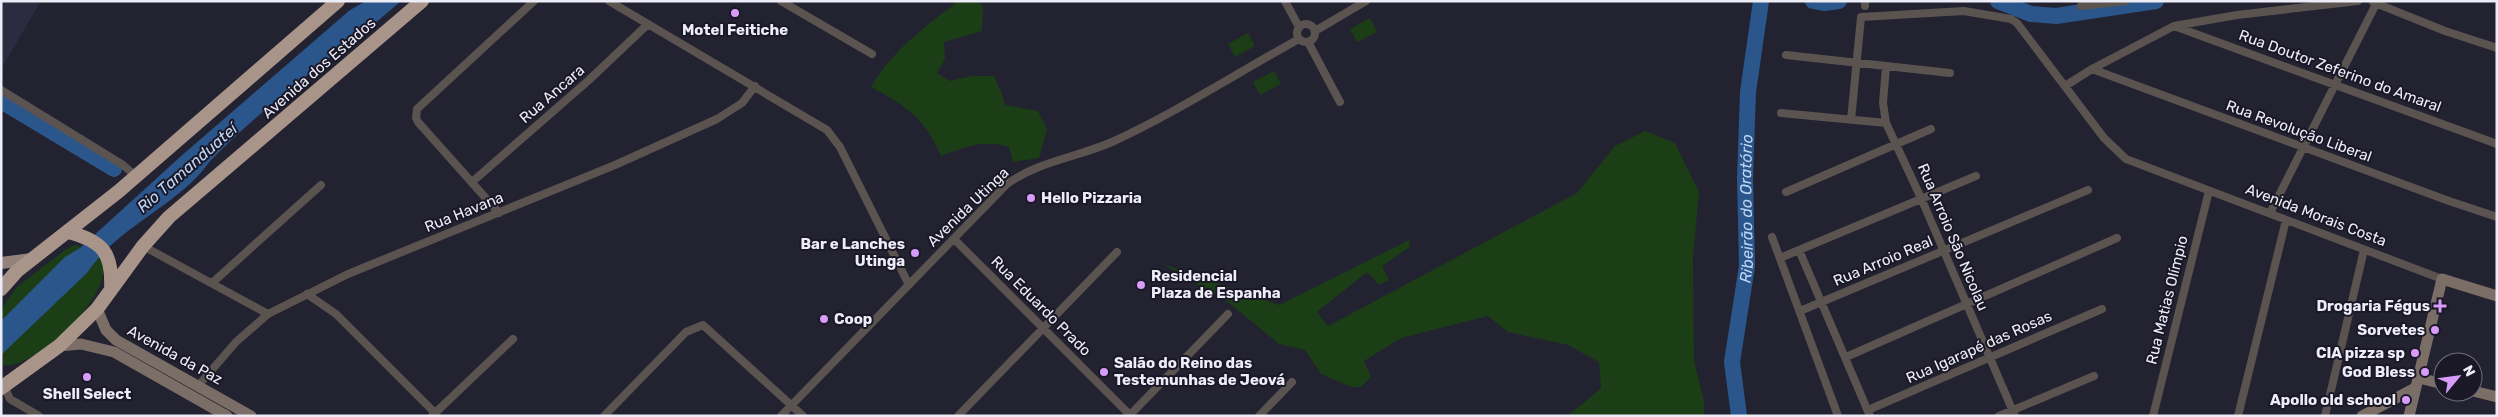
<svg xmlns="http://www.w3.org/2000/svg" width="2498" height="417" font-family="Rubik,sans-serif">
<rect width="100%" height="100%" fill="#232231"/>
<path fill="#2d2b40" d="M1,1H41L1,69Z"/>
<path fill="#1b3e16" d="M959,1H977L983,6L982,31L944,42L945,59L937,73L950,81L971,76H994L1002,94L1005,105L1038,111L1047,129L1039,158L1013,162L1009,147C984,139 965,147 941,156C925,118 906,106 871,87C891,52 926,25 959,1Z
M1370,18L1377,32L1357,42L1350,29Z
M1248,33L1255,46L1235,57L1228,44Z
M1274,71L1281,84L1260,95L1253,82Z
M1645,131L1675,143L1699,192L1693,256L1694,361L1704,401V416H1568L1601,388L1599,362L1568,345L1508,332L1488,316L1401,338L1364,361L1371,377L1361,387H1351L1321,374L1305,350L1279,344L1228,302L1161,263L1279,305L1409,240L1410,247L1382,266L1389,280L1379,285L1367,272L1317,312L1328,326L1577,193L1615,146Z
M74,245C84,246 90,249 98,256C126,285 35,371 3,365L1,309L17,287L65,250Z"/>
<path fill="#2b568b" d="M366,1H401L338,55L329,58C289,89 249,122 213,158C207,164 202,172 196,178C162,212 113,233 87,273L1,355V321L65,257L80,248L180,157L350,10Z"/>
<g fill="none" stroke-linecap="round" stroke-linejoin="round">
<g stroke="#2b568b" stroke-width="16">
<path d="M1813,1L1824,3L1839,1"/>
<path d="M1998,1L2031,14L2056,16L2156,1"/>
<path d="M1,101L114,169"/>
<path id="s1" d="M1739,416L1732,362L1747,266L1745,178L1748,92L1761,1"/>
</g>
<path stroke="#5b534f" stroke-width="8" d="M609,1L827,130L840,147L909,285
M781,1L872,54
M1285,1L1299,27
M2373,2L2445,31L2497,48
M1865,6V1
M2081,6L2126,1
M1297 33a9 9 0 1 1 18 0a9 9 0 1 1-18 0Z
M2174,26L2497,144
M1315,31L1366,1
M1308,42L1340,102
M1786,55L1950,73
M1886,66L1883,103L1886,123L1921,198L2015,416
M2092,69L2449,201L2497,217
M2065,86L2092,69L2174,26L2237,15L2358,1
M1,90L123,165L137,177
M1781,113L1886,123
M1851,120L1861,17L1964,11L2011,19L2017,23L2104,138L2126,159L2442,279
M472,182L589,80L648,24
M1786,192L1931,129
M499,213L418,122L416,118L417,109L534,1
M2270,213L2376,4
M1772,237L1838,416
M954,239L1130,415
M143,246L268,314
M1799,250L1870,416
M1780,258L1976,176
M212,283L321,185
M307,294L336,314L435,413
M1800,311L2088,190
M1846,357L2117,238
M4,386L10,399L39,416
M198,386L236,342L268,314L348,274L615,165L717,119L742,103L755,86
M1868,410L2102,309
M432,416L513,339
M604,416L686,332L703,325L803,416
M781,416L1007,184C1039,161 1078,157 1112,142C1177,112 1237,73 1299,39
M958,416L1117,252
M1129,416L1228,314
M1259,416L1292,382
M1999,416L2094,376
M2153,416L2209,191
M2238,416L2286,220
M2325,416L2364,250"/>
<path stroke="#7b6e67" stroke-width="11" d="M97,309L106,330L116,340L251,416
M59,346L81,344L114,352L227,416
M2419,378L2443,384
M2473,391L2497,397
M2362,416L2415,388
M2409,416L2442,279L2497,296"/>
<path stroke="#93827a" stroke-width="12" d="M1,263L32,259"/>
<path stroke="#a9948a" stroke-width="14" d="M68,232C103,241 113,253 111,290
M1,289L17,271L119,191L338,1
M1,388L59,346L97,309L143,246L169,217L422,1"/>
</g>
<g fill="#d79bf9" stroke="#1a1827" stroke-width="2">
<circle cx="735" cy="13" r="5"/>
<circle cx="1031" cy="198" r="5"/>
<circle cx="915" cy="253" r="5"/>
<circle cx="1141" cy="285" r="5"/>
<path d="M2437.5 298.5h5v5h5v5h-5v5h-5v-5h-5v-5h5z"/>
<circle cx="824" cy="319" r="5"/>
<circle cx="2435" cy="330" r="5"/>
<circle cx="2415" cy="353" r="5"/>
<circle cx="1104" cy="372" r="5"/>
<circle cx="2425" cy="372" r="5"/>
<circle cx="87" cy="377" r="5"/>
<circle cx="2406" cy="400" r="5"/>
</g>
<g text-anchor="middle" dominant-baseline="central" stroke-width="4" stroke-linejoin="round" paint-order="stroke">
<g font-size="15" font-weight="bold" fill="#ededf7" stroke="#1a1827" text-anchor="end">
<text x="735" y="30" text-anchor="middle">Motel Feitiche</text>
<text x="1041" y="198" text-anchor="start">Hello Pizzaria</text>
<text x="905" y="244">Bar e Lanches<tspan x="905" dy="17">Utinga</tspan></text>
<text x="1151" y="276" text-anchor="start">Residencial<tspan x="1151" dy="17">Plaza de Espanha</tspan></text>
<text x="2430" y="306">Drogaria Fégus</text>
<text x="834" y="319" text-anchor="start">Coop</text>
<text x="2425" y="330">Sorvetes</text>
<text x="2405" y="353">CIA pizza sp</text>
<text x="1114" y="363" text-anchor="start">Salão do Reino das<tspan x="1114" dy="17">Testemunhas de Jeová</tspan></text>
<text x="2415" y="372">God Bless</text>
<text x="87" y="394" text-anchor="middle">Shell Select</text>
<text x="2396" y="400">Apollo old school</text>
</g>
<g font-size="15" fill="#ededf7" stroke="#1a1827">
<text transform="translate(319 68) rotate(-41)">Avenida dos Estados</text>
<text transform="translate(2340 71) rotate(20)">Rua Doutor Zeferino do Amaral</text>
<text transform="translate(552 94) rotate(-41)">Rua Ancara</text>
<text transform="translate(2299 131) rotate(20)">Rua Revolução Liberal</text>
<text transform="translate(968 207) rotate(-44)">Avenida Utinga</text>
<text transform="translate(464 212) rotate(-22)">Rua Havana</text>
<text transform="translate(2316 215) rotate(21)">Avenida Morais Costa</text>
<text transform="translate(1953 237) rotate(67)">Rua Arroio São Nicolau</text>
<text transform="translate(1883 261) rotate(-23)">Rua Arroio Real</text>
<text transform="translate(2167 300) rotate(-76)">Rua Matias Olímpio</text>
<text transform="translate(1041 306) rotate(45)">Rua Eduardo Prado</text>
<text transform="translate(1979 347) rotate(-24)">Rua Igarapé das Rosas</text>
<text transform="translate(175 355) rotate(29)">Avenida da Paz</text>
</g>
<g font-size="16" font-style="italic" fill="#bcd5f5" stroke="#1a1827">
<text transform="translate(187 168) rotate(-41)">Rio Tamanduateí</text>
<text stroke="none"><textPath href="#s1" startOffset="209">Ribeirão do Oratório</textPath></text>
</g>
</g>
<rect width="2498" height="417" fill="none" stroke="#ededf7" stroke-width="5"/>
<g transform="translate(2458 377) rotate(61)"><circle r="24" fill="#1a1827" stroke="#6e6d7a"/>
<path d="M0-4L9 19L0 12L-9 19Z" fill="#d79bf9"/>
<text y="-8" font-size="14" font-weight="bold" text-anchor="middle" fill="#ededf7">N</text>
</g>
</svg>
